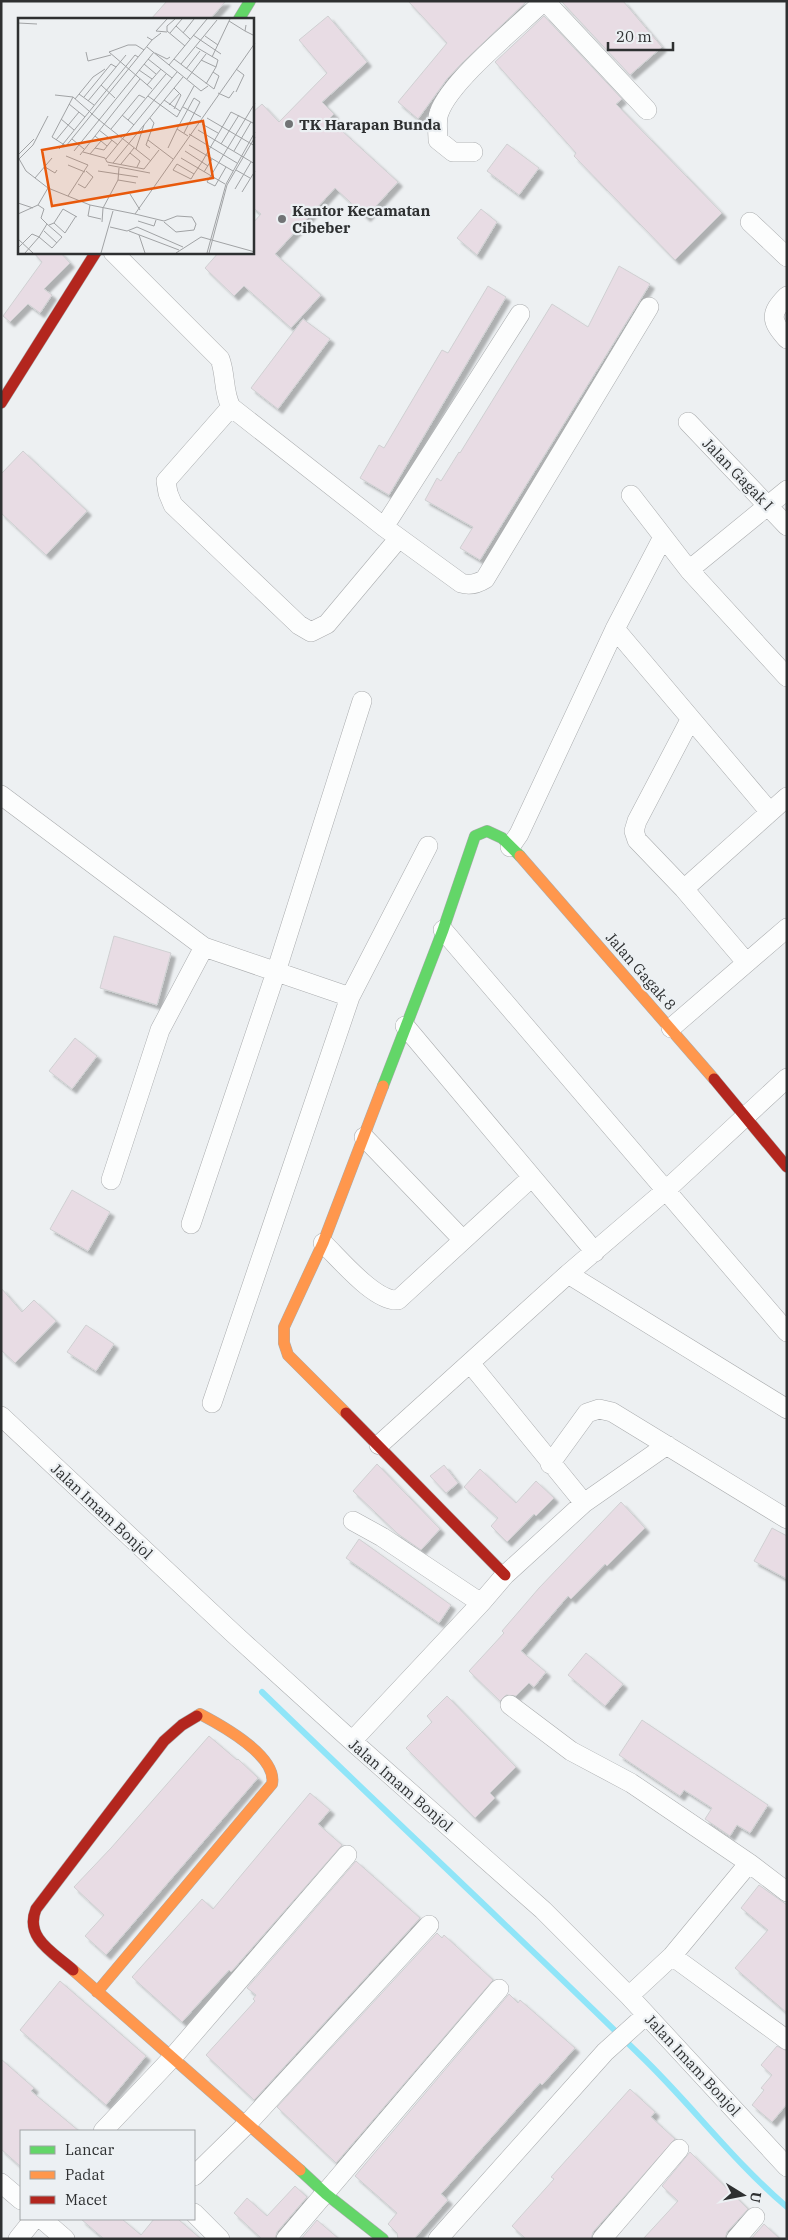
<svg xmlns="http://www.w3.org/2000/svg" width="788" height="2240" font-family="'IBM Plex Serif',serif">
<defs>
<filter id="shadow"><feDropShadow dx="4.5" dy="4.5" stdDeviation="1" flood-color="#0004"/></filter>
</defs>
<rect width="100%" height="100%" fill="#edf0f2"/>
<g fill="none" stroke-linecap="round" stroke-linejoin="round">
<path stroke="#90e5f8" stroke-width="6" d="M262,1692C388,1814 515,1933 640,2055C691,2104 733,2161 787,2207"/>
</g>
<path fill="#e8dce4" stroke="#cfd0d2" filter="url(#shadow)" d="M167,1H226L210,19H151Z
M408,1H527L462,63L447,79L418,119L398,102L447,43Z
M561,1H623L662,47L630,75Z
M328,16L367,62L322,102L334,114L329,119L398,182L366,217L335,188L275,254L321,295L291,328L244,286L234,296L205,268L219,252H252V224L261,214L252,207V113L262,104L279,122L327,73L299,40Z
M544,16L622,99L616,104L722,213L675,260L574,156L576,153L495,62Z
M507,144L539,168L519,195L487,171Z
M481,209L497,222L477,255L457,238Z
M33,252H60L70,263L44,289L52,295L40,313L28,304L10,322L3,316L42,262Z
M619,266L650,284L480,560L460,548L473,527L425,500L437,478L441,481L459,452L460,453L552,304L588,327Z
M488,286L506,297L389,495L360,478L379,445L384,448L442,350L448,353Z
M303,319L330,339L278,409L251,388Z
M23,451L87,511L46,555L1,513V474Z
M114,936L171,953L157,1005L100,988Z
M75,1038L97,1056L72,1089L49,1071Z
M72,1190L110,1212L88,1251L50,1229Z
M1,1288L22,1312L34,1300L56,1321L15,1363L1,1350Z
M86,1325L114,1344L96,1371L67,1352Z
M377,1464L440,1529L421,1550L398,1534L353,1491Z
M444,1465L458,1483L446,1493L430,1476Z
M480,1469L516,1503L536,1481L554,1498L536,1516L534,1514L507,1542L491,1526L498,1518L464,1487Z
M621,1502L645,1528L607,1566L605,1564L571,1599L568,1596L521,1651L546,1672L534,1687L529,1683L516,1696L506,1695L500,1701L469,1671L504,1633L502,1631L539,1588Z
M772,1528L787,1536V1579L754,1561Z
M359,1539L451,1605L439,1623L346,1558Z
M586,1653L623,1684L605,1706L568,1675Z
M447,1696L516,1767L490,1793L495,1798L475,1818L406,1748L432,1722L427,1716Z
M642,1720L768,1805L750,1833L737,1825L730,1836L705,1819L712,1808L684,1790L680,1796L619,1755Z
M209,1736L237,1760L238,1759L258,1778L106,1955L85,1936L104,1915L74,1887L111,1848Z
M310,1793L330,1810L318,1824L342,1845L231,1972L229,1970L182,2022L132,1977L202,1899L213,1909Z
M356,1861L420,1918L254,2100L206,2055L255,2001L253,1999L256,1995L247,1988Z
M759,1885L787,1905V2013L735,1968L768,1930L741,1908Z
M437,1933L442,1938L444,1935L493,1980L336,2163L277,2107Z
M60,1981L146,2056L106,2105L20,2030Z
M509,1994L518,2003L520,2000L575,2048L542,2085L540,2083L441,2194L448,2200L414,2239H398L397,2233L388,2224L397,2213L355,2176Z
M777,2046L787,2051V2104L772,2122L752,2105L764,2090L761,2088L772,2075L761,2065Z
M1,2059L34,2088L31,2091L79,2131H21V2167L1,2149Z
M630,2089L655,2112L651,2117L675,2139L593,2232L591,2239H526L512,2226L554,2179L551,2177Z
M690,2152L748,2209L727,2232L725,2239H643L678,2201L662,2186Z
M295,2186L307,2197L277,2232L275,2239H262L234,2213L247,2198L267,2216Z
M81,2219H122L141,2235L154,2219H178L201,2239H104Z
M317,2220L339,2239H301Z
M764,2224L780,2239H751Z"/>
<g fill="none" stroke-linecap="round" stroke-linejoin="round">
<g stroke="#aaacae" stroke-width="20">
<path id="street" d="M545,1L647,110
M473,152H453L438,140C438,132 436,121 439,113C450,81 517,27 544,1
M750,222L787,257
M113,252L220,359C226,375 223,392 231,407L384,527L461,583C470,586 477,584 485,579L649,307
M787,296C769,314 771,321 787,339
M231,407L166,481L168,493L173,505L299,625L311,632L327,624L399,538
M688,422L787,526
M631,495L689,570L787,677
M384,527L520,314
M689,570L787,490
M615,629L769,811
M690,720L637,821L634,831L637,840L684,889L746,962
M1,795L204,947L350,997
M510,847L519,834L615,629L663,537
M684,889L787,797
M443,930L787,1332
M405,1026L595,1252
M671,1028L787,928
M364,1137L463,1240
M111,1180L160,1030L204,947
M191,1224L276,972L362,701
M323,1243C340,1259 375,1302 398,1300L532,1177
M568,1274L787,1409
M470,1363L584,1503
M212,1403L350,997L428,846
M1,1416L234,1634L352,1741L543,1910L629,1996L787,2167
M379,1445L568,1274L665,1191L787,1078
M550,1464L587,1413L599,1409L612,1412L787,1519
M353,1521L382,1537L481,1603
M510,1705L571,1751L631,1783L749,1863
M352,1741L481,1603L505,1575L584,1503L667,1445
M672,1956L787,2040
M629,1996L672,1956L749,1863L787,1892
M103,2131L172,2058L347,1855
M194,2176L248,2123L429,1925
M1,2183L21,2200
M194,2213L220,2239
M42,2219L65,2239
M18,2239L34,2219
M286,2239L499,1989
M438,2239L605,2052L646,2015
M602,2239L679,2149
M736,2239L755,2217"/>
</g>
<g stroke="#aaacae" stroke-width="12">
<path id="fast" d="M239,19L250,1
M383,1086L443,930L475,836L487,831L502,838L520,856
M300,2170L326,2194L383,2239"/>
</g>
<g stroke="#aaacae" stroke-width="12">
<path id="slow" d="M520,856L714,1079
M346,1413L288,1355L284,1343V1327L323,1243L383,1086
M73,1970L300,2170
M97,1992L272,1784C278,1756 221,1725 200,1714L197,1716"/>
</g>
<g stroke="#aaacae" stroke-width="12">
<path id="jam" d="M1,403L96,252
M714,1079L787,1167
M346,1413L505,1575
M73,1970C54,1953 24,1938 36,1909L164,1741L182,1725L197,1716"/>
</g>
<use href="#street" stroke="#fcfdfd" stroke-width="19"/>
<use href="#fast" stroke="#63d668" stroke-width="11"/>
<use href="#slow" stroke="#ff974d" stroke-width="11"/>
<use href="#jam" stroke="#b3261e" stroke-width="11"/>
</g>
<g fill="#717375" stroke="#ecf0f3" stroke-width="2">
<circle cx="289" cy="124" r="5"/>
<circle cx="282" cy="219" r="5"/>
</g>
<g text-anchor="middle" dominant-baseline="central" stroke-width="4.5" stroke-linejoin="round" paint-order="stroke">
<g font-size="15" font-weight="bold" fill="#2e3031" stroke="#ecf0f3" text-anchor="start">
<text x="299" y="124">TK Harapan Bunda</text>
<text x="292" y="210">Kantor Kecamatan<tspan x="292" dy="17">Cibeber</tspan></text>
</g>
<g font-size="15" fill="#2e3031" stroke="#ecf0f3">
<text transform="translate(738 474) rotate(46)">Jalan Gagak I</text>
<text transform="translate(641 971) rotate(49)">Jalan Gagak 8</text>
<text transform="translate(102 1511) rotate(43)">Jalan Imam Bonjol</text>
<text transform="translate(401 1785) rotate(41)">Jalan Imam Bonjol</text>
<text transform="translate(693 2065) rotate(47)">Jalan Imam Bonjol</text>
</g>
</g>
<g transform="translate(18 18)">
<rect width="236" height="236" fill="#edf0f2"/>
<path fill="none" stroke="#a1a3a5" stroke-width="1" d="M149,1L138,13L149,14M157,1L149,8V13L167,28M211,3L227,13M0,5L19,6M228,7L227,13L237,18M158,8L172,21M152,15L164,1M165,15L176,1M175,17L203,36M187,18L200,27M129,19L134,22L143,15M129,29L183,73L190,68M178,29L200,42L198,49M126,32L118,27H110L91,34L134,71M68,34L70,43L93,37M137,35L149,41L152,39M194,39L212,1M130,41L154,60M156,41L196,71L201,58L195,54M183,42L198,49L188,66M126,46L138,56M163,46L199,2M151,47L189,1M168,51L182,33M218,51L226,57L218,74M121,52L134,61M169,61L188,36M83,67L97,80M129,67L143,51M156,70L163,77L156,91M200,75L211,80L216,73M61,76L76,87M37,77L55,79M130,78L159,99L176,68M66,79L93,46L98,49M57,81L75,59L87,51M146,82L162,93M70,83L108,37M51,86L67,99M151,87L162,75M165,89L183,99M104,97L116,107M189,100L237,128M43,101L56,112M110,102L148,56M184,106L200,115M93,111L121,77L127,80M81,112L100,127M180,112L237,146M166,115L182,84L176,80L159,111L170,118M171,116L219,145M77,118L89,128M54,121L66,131M38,122L61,94M130,122L155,141M203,126L221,97M171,127L215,153M77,130L86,132L94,122M132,130L128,127L136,105L132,100M150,130L159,111M41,131L117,37L120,39M118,131L126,107M56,133L136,34M167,133L190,148M216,133L233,104M65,134L87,140L89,144L126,151L141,132M112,135L122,143L119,149M72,136L83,123M0,137L16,121M62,137L122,61M48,138L70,147L50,178M0,139L8,153L30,170L72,187L117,196L237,25M163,140L207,166M1,141L15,127L30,98M88,141L159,54M133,143L86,106L74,96L71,93L55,79L34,119L48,128L74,96L134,22M95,145L165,59M103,146L116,130M50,147L67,154M90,147L132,155M27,149L37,155L39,152M208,149L197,168L189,164L237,85M218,152L232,160M80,153L120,159M186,154L194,141M176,156L159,146L155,152L173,161L176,156L184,144L192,130L213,94L237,106M17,160L34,140M100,162L118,165M60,166L67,170L75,159L68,153M217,171L233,144M224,174L237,153M112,176L122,192M0,185L15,190M20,187L30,170M72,187L70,198L83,201M0,196L20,187L26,191L23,200L29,206L21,219L14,216L0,230M117,196L146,203L159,198L174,199L178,206L176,212M120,203L136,208L138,202M84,204L85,190L100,162L101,150M146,204L158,214L176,212M36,205L47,215L58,198M31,207L36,205L45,191L59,199M92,209L109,213L119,209L165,229M26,213L39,225M111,213L161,232M121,217L127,235M0,221L15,235M7,235L21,219L34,230L44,219L29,206M83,235L95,193M158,235L183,219L237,234M189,235L208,166L237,114M191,235L209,167L237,119"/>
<path fill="#e8590c" fill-opacity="0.15" stroke="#e8590c" stroke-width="2.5" d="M185,103L195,160L34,188L24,132Z"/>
<rect width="236" height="236" fill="none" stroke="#2e3031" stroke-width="2.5"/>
</g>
<rect width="788" height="2240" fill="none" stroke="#2e3031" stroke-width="5"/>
<rect x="20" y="2130" width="175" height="90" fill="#ecf0f3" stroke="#a0a3a5"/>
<rect x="30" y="2146" width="25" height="8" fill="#63d668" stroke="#a0a3a5"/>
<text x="65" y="2155" font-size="15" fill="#2e3031">Lancar</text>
<rect x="30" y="2171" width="25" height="8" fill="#ff974d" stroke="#a0a3a5"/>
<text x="65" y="2180" font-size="15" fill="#2e3031">Padat</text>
<rect x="30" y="2196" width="25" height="8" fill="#b3261e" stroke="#a0a3a5"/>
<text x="65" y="2205" font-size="15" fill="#2e3031">Macet</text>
<g transform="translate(743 2195) rotate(100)" stroke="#ecf0f3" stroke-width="4" paint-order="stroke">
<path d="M0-4L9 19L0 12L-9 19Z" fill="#2e3031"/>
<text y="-8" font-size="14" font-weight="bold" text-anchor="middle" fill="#2e3031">U</text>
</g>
<path d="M608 42v8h65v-8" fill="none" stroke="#2e3031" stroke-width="2.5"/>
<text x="616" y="42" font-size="15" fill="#2e3031" stroke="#ecf0f3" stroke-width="4" paint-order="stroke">20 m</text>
</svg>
